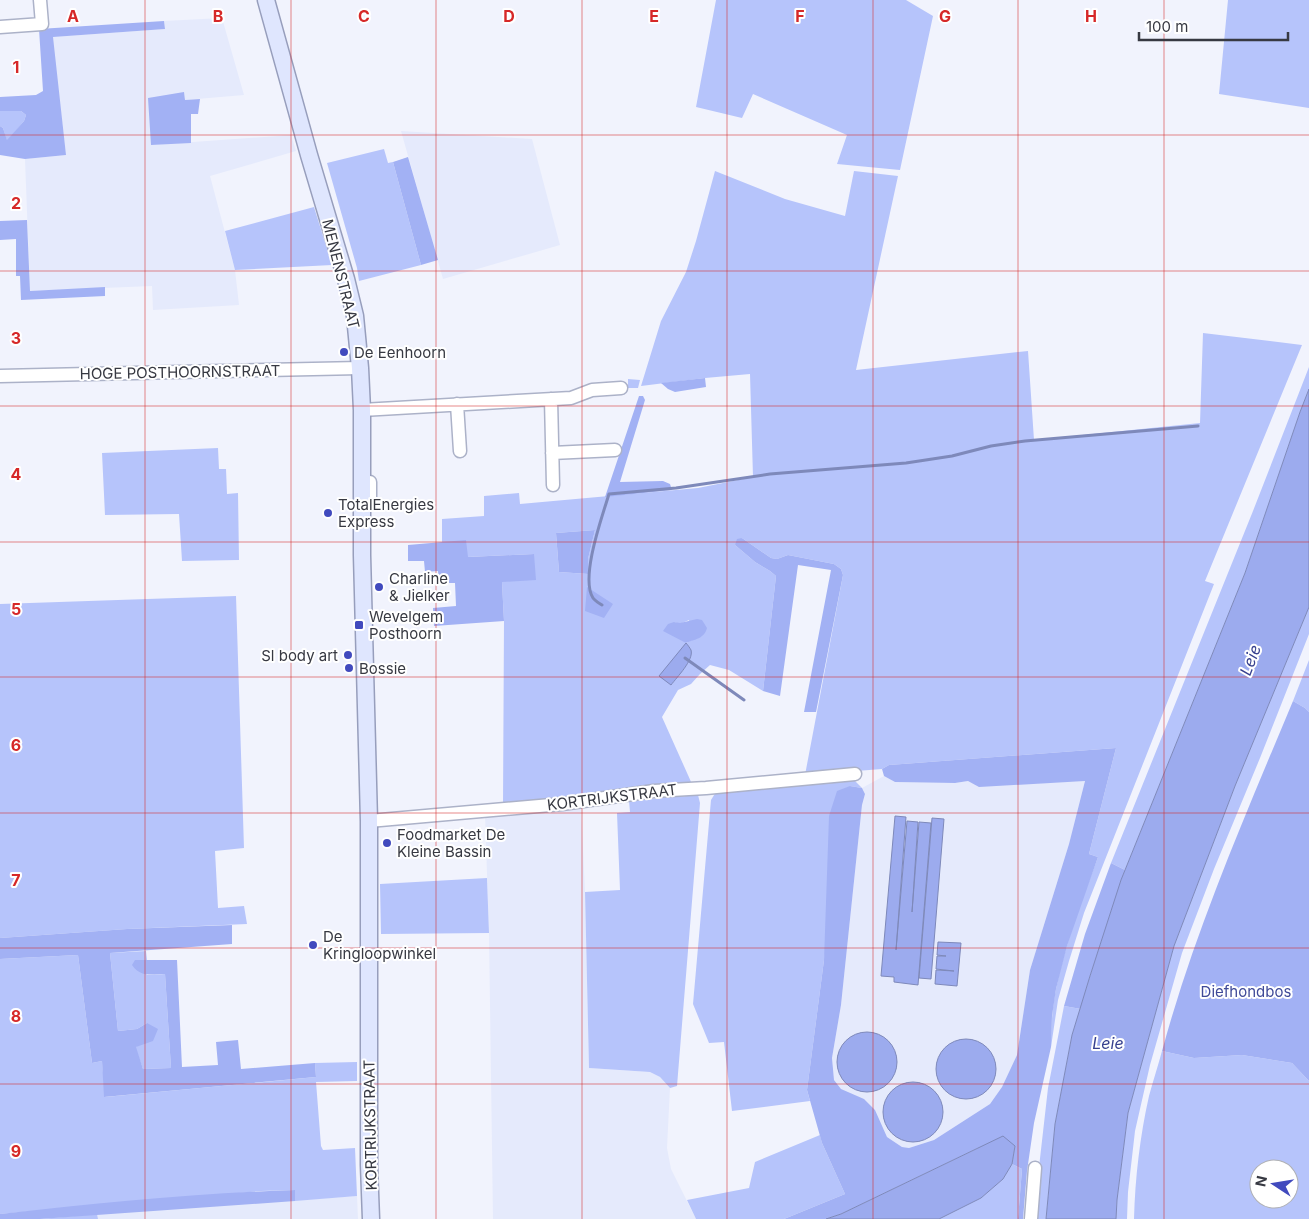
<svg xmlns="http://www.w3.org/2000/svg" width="1309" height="1219" font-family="Inter,sans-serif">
<rect width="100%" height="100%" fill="#f1f3fd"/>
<path fill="#e5eafc" d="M222,18L244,95L185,100L184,93L151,145L291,135L296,151L210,176L235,270L239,305L153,310L152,286L30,291L25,159L66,155L52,37L165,29L164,21Z
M401,131L532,139L560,245L443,279Z
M884,776L895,782L955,783L968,781L979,786L1085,781L1069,844L1030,970L1017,1055L1002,1087L990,1104L934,1140L909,1148L902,1147L887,1137L875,1110L841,1089L834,1080L832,1058L841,1005L862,805L865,794L862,788Z
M581,807L585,892L589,1068L650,1072L660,1077L670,1088L667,1148L671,1169L696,1219H493L489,933L485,814Z
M357,1196L358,1219H98L97,1214Z"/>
<path fill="#b6c4fb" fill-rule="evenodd" d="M716,0H906L933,16L900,170L837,164L847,135L753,94L742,118L696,107Z
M1228,0H1309V108L1219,94Z
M0,111H21L26,115L24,121L7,141L3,128L0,126Z
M384,149L388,163L393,162L421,265L359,281L357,268L327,163Z
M715,171L785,199L845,216L854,171L898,176L856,370L1028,351L1034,440L1200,423L1203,333L1302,345L1205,581L1214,584L1084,913L1069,961L1058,1000L1051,1047C1051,1028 1052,1008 1056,989C1065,944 1082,900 1098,857L1089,854L1116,748L889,765L882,769L805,775L843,575L841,569L834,564L788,555L777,559L771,558L742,538L735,545L755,562L770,571L776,576L763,691L729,670L710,665L700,674L691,684L678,690L662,717L692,784L503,805L504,621L502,582L534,554L467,557L442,542V519L484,516V496L519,493L520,504L698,488L753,477L750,374L705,378L641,386L661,321L686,272L696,241ZM595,530L588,559V574L559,572L556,533ZM689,620L692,640L686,643L674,622L680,624Z
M314,207L332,265L235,270L225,231Z
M1309,367V389L1300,412L1245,573L1125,870L1111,863L1253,511Z
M628,379L640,380L638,388H628Z
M218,448L219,469H226L227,494L238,493L239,560L182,561L179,514L105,515L102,453Z
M236,596L244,848L215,851L218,908L244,906L247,924L127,929L0,938V604Z
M1309,607V634L1260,758L1214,869L1182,953L1150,1065L1135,1131L1128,1192L1127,1219H1116L1117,1200L1128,1113L1174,946L1235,786Z
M1309,660V712L1305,708L1293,701Z
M854,780L862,788L850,786L824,960L807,1090L810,1101L732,1111L724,1042L709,1043L693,1004L711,800L716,792Z
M698,795L700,803L677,1086L670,1088L660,1077L650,1072L589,1068L585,892L620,890L617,813L630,812L629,801Z
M487,878L489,933L381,934L380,884Z
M146,951L147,960H135L147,975L165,974L171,1068L143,1069L135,1047L142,1044L147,1023L137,1029L118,1031L110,953Z
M78,955L92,1063L102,1061L105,1097L316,1077L315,1063L357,1062V1081L316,1082L321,1146L323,1150L355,1148L357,1196L295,1201L294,1190L261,1191L0,1214V959Z
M1064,1006L1081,1009L1072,1035L1055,1124L1046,1219H1034L1038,1176L1048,1088Z
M1162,1051L1194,1058L1242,1055L1292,1063L1309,1081V1219H1134C1135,1178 1140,1136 1149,1096C1153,1081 1158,1066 1162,1051ZM1259,1169H1289V1199H1259Z
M820,1135L822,1143L845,1194L784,1219H696L687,1200L749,1188L755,1162Z
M1012,1164L1022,1169L1018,1219H939L981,1198L1003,1179Z
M97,1214L98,1219H40Z"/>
<path fill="#a2b1f4" d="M164,21L165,29L53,37L66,155L25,159L0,155V126L3,128L7,140L24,121L26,115L21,111H0V97L36,95L43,91L39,29Z
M184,92L185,100L200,99L198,114H191V143L151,145L148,98Z
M408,157L438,260L421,265L393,162Z
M27,220L30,291L105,287V296L21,300L20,276H16V239L0,240V221Z
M705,378L706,387L675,392L668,389L661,383Z
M639,396H643L645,400L620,482L663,481L670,484L672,490L605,497Z
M595,530L588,559V574L559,572L556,533Z
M742,538L771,558L777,559L788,555L834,564L841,569L843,575L816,712H804L831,570L798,565L780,696L763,691L776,576L770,571L755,562L735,545L737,539Z
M466,540L468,557L534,554L536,580L502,582L504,621L434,626L433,608L456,606L455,583H439L438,571L425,572L424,561H408V545Z
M587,587L613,604L604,618L585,611Z
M697,619L702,620L707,628C704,639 695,639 686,643L663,631L668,624L674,622L680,623Z
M1293,701L1305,708L1309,712V1081L1292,1063L1242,1055L1194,1058L1162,1051C1195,930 1245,816 1293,701Z
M1116,748L1089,854L1098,857L1067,946L1056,989L1052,1016L1051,1047L1034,1123L1027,1171L1023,1219H1018L1022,1169L1012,1164L1015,1146L978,1148L841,1214L826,1219H784L845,1194L822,1143L807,1090L824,960L829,816L837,791L850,786L862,788L865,794L862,805L841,1005L832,1058L834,1080L841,1089L864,1099L875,1110L887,1137L902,1147L909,1148L934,1140L990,1104L1002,1087L1017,1055L1030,970L1069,844L1085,781L979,787L968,781L955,783L895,782L884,776L882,769L889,765Z
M1111,863L1125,870L1090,976L1081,1009L1064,1006L1085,934Z
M232,925V944L110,953L118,1031L137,1029L147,1023L158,1029L153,1041L136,1047L143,1069L171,1068L165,974C152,974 141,978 132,965L135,960H177L182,1067L218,1065L216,1042L238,1040L241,1069L315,1063L316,1077L104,1097L102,1061L92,1063L78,955L0,959V938L127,929Z
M295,1190V1201L40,1219H0V1214C98,1203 196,1193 295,1190Z"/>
<path fill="#9cabee" stroke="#7e89ba" d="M1309,389V607L1235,786L1174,946L1128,1113L1117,1200L1116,1219H1046L1055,1124L1072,1035L1090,976L1121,880L1245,573L1300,412Z
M686,643C687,644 690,648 691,650C694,660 677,677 671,685L659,676Z
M895,816L906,817L896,950L907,821L918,822L912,912L919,822L931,823L918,985L894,982V977L881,976Z
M932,818L944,819L931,979L919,978Z
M938,942L961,943L957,986L935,984L936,970L954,971L936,969L937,956H946L937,955Z
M837 1062a30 30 0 1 1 60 0a30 30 0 1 1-60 0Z
M936 1069a30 30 0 1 1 60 0a30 30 0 1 1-60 0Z
M883 1112a30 30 0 1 1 60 0a30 30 0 1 1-60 0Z
M1003,1136L1015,1146L1012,1164L1003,1179L981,1198L939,1219H826L841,1214Z"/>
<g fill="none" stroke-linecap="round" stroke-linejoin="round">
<path stroke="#7e89ba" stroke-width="3" d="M602,605C599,603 595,601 593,598C580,578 602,517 609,494L676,488L770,474L906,463L952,456L991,446L1025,441L1198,426
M685,658L744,700"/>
<g stroke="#acb2c8" stroke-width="15">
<path id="minor" d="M0,27L42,24L40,0
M0,376L360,368
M551,399L553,485
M457,404L460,451
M362,410L571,398L592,390L621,388
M552,453L615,450
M368,482H370V501H367Z
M369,821L562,804L654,791L706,788L855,774
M1031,1219L1035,1168"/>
</g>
<g stroke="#979ebc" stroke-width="19">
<path id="major" d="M266,0L309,155L346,279L355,316L360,368L362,410V555L369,821V1165L371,1219"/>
</g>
<use href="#minor" stroke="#fff" stroke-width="12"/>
<use href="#major" stroke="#dfe6fe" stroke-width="16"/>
</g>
<path fill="none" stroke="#d62828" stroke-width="1" stroke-opacity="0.55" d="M145,0V1219M291,0V1219M436,0V1219M582,0V1219M727,0V1219M873,0V1219M1018,0V1219M1164,0V1219M0,135H1309M0,271H1309M0,406H1309M0,542H1309M0,677H1309M0,813H1309M0,948H1309M0,1084H1309"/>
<g fill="#414abe" stroke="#fff" stroke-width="2">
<circle cx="344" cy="352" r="5"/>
<circle cx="328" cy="513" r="5"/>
<circle cx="379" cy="587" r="5"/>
<rect x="354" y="620" width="10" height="10" rx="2.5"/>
<circle cx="348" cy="655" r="5"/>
<circle cx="349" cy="668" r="5"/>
<circle cx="387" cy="843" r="5"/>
<circle cx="313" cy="945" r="5"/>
</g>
<g text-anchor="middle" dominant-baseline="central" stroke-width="4" stroke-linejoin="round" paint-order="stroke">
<g font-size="15" fill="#373942" stroke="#fff">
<text transform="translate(341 274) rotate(76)">MENENSTRAAT</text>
<text transform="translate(180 372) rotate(-1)">HOGE POSTHOORNSTRAAT</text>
<text transform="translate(612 797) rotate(-7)">KORTRIJKSTRAAT</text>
<text transform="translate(370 1125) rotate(-91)">KORTRIJKSTRAAT</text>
</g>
<g font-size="15" fill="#373942" stroke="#fff" text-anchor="start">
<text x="354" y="352">De Eenhoorn</text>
<text x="338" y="504">TotalEnergies<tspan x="338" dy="17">Express</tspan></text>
<text x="389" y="578">Charline<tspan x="389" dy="17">&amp; Jielker</tspan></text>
<text x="369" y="616">Wevelgem<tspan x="369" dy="17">Posthoorn</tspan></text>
<text x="338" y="655" text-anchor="end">Sl body art</text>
<text x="359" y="668">Bossie</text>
<text x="397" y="834">Foodmarket De<tspan x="397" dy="17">Kleine Bassin</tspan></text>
<text x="323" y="936">De<tspan x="323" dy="17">Kringloopwinkel</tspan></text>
</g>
<g font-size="15" fill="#3f4a98" stroke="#fff">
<text x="1246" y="991">Diefhondbos</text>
</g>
<g font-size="16" font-style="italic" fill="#37418f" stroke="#fff">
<text transform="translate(1250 660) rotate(-69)">Leie</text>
<text x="1108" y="1043">Leie</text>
</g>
</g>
<g font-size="16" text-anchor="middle" font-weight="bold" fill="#d62828" stroke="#fff" stroke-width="4" stroke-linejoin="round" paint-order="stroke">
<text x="73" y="22">A</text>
<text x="218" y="22">B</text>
<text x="364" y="22">C</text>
<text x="509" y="22">D</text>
<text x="654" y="22">E</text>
<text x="800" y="22">F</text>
<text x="945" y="22">G</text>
<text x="1091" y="22">H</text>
<text x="16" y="73">1</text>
<text x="16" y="209">2</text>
<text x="16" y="344">3</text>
<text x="16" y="480">4</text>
<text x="16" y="615">5</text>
<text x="16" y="751">6</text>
<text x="16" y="886">7</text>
<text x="16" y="1022">8</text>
<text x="16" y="1157">9</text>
</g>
<g transform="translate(1274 1184) rotate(282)"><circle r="24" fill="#ffffff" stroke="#afb0b3"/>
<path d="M0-4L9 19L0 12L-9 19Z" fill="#414abe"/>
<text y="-8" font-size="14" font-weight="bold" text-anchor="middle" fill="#373942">N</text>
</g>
<path d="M1139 32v8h149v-8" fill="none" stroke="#373942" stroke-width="2.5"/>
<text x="1146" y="32" font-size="15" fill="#373942" stroke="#ffffff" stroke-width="4" paint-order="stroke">100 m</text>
</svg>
